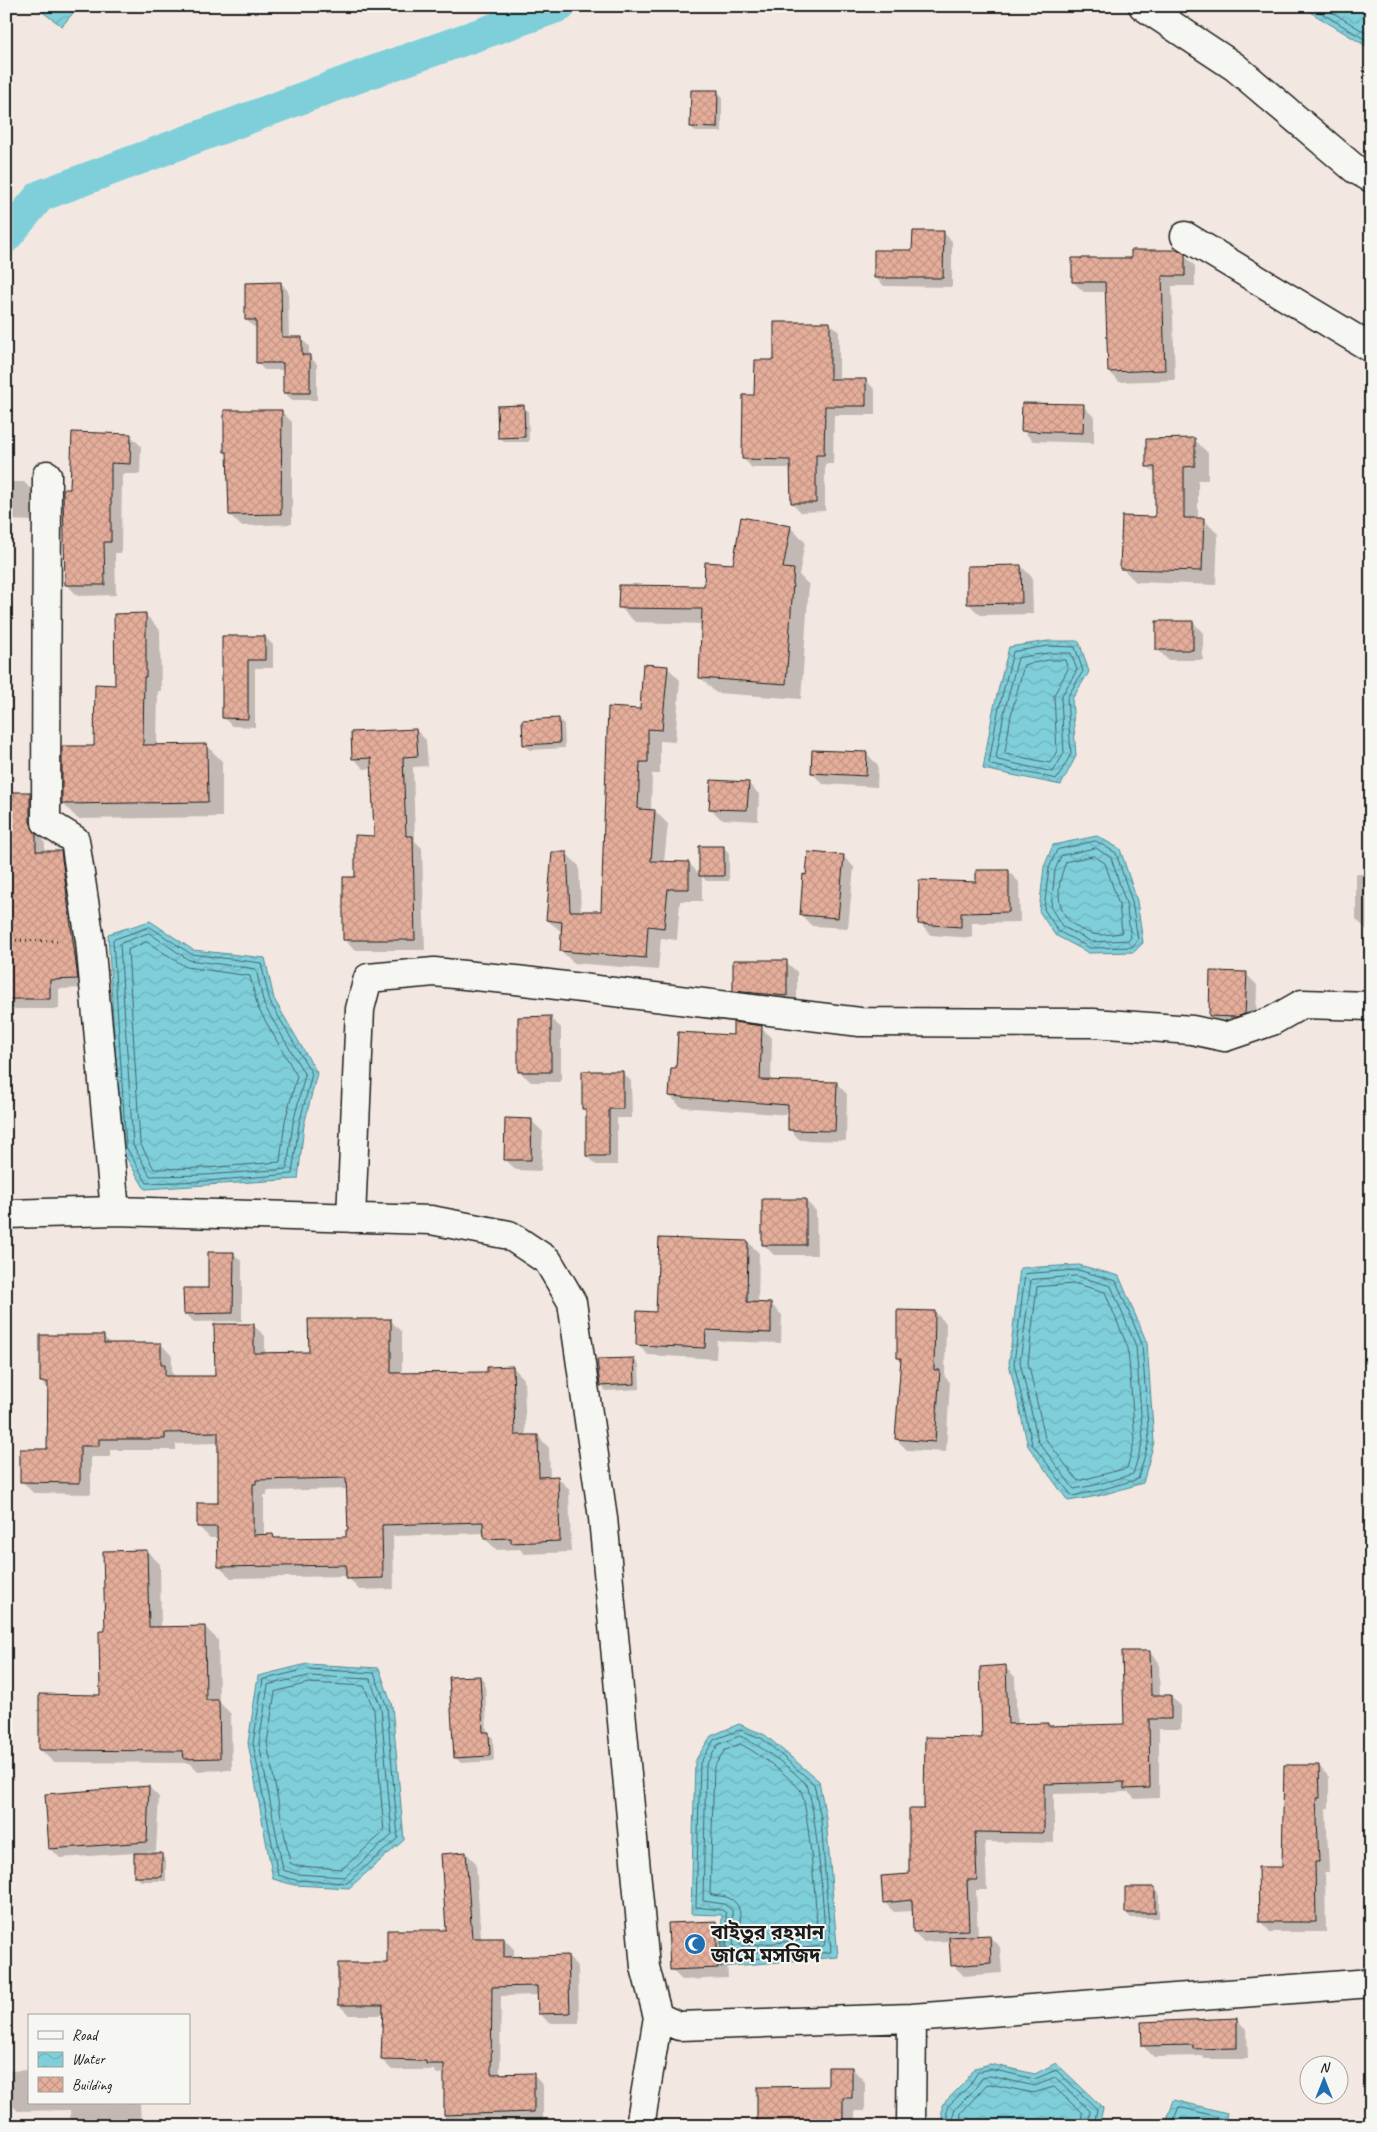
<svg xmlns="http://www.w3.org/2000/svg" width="1377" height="2132" font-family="Caveat,'Noto Sans Bengali',sans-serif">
<defs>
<pattern id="water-waves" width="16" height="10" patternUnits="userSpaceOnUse" patternTransform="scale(1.25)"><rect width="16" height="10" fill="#7fcfdb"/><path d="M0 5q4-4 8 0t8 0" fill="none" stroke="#6db1bb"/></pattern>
<pattern id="building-cross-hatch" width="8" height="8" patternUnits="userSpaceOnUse" patternTransform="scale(1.25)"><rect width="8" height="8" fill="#e5ae9b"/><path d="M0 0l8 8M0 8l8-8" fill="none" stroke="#c49585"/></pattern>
</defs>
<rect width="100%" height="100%" fill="#f3e8e1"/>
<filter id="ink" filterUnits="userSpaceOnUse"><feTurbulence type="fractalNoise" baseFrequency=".02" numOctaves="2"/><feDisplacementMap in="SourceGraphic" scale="10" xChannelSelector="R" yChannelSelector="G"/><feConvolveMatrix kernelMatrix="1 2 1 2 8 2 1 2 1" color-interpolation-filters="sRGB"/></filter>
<g filter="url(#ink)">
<path fill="url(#water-waves)" stroke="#57878f" d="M34,6H79L62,26Z
M1300,6H1371V49Z
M1048,641H1079L1089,672L1072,699L1076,756L1061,785L983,769L993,711L1009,647Z
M1097,836L1120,849L1137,901L1143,943L1134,952L1089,953L1055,935L1039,911L1044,867L1053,845Z
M150,921L193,950L265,958L274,999L317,1073L304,1125L298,1179L145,1189L121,1149L108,934Z
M1079,1265L1119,1276L1147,1343L1154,1442L1143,1483L1098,1496L1068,1501L1028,1446L1009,1363L1020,1268Z
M307,1664L379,1668L392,1706L404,1840L349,1888L294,1885L273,1879L248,1743L258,1676Z
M739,1724L765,1735L819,1781L826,1818L838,1957L720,1967L722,1915L691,1914L695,1761L711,1736Z
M1056,2063L1103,2108L1099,2126H942V2105L965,2082L975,2068L990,2064L1035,2074Z
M1174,2100L1227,2113L1224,2126H1165Z"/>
<path fill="#0003" fill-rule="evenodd" d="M717,91L722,96V132H696L691,127Z
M943,232L952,241V287L884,286L875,277Z
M1184,255L1195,266V286H1172L1175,380L1119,382L1109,371L1106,292H1084L1073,282L1132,259Z
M281,283L288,291L289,338L301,339L309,346V356L317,364V400H292L285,393V370H264L257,362V327H254L246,320Z
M830,323L839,332V380H866L875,390V415H834L833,464H825V511L801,512L792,503V468H752L743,458L755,396L776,361Z
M523,406L528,411L529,442H505L499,437Z
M1083,406L1094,417V443L1033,441L1022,430Z
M281,411L292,422V524L241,526L230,515L229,455L226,452Z
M130,435L141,446L140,474H122L121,553H115L116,595L78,596L67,585L71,490Z
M1194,439L1208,453V480H1198V519L1204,520L1218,534L1216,585L1136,582L1122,568L1157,518V475L1148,466Z
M6,482H24L35,493V521L6,520Z
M790,527L805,542L799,575L809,585L801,699L716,693L701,678L703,624L635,622L620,607L705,588Z
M1021,566L1032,577L1033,614L980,615L969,604Z
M146,615L160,630L161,691H158L157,746H207L222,761V817L78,819L63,804L95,747L116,686Z
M1193,622L1203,633V660H1168L1157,649Z
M224,637H265L273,645V668H255V727L232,726L224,718Z
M6,659L12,665V718H6Z
M667,667L680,680L675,742L660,741V774H652L651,811H655L668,824L664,862L689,863L700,875L724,848L729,853V881H706L702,876V901H680L677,940L661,938L658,970L574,963L561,951L563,933L547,920L566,853L579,866L581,912H602L641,710Z
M559,719L564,724L565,748L530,750L524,745Z
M416,730L426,740L428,766L413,767L415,841L422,848L425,950H354L344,939L356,878L375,837L373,768L364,769L354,759Z
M867,754L878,765L877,787L823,784L812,773Z
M748,783L759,794L758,821L721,819L710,808Z
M30,793L40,802V833L45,844V852H60L70,862L87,988L59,989V1009H13L6,1001V802L14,801Z
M843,856L854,867L848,928L812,926L801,915L807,877Z
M1008,871L1019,882L1020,922L972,923V938L931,935L920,924L978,883Z
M1356,874H1371V930H1367L1356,919Z
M786,962L797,972V1006L746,1001L734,990Z
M1246,974L1257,985L1256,1024L1221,1026L1210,1015Z
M550,1017L561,1028V1082H531L520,1072Z
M761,1027L772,1038L771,1081L836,1083L847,1094L846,1141L800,1140L789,1129V1115L681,1107L670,1096L677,1070L734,1036Z
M1371,1063V1105H1370Z
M622,1072L631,1081L632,1118H617V1165H596L587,1156V1112L583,1109Z
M532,1121L543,1132L541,1171L516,1170L505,1159Z
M805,1200L816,1211L817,1255H774L763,1244Z
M748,1242L759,1253L758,1304H771L782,1315L781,1343L717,1341L716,1359L648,1355L637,1344L657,1313Z
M234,1254L242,1262V1321L194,1322L185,1313L209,1289Z
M935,1312L946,1323L945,1377L950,1382L946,1452L907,1450L896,1439L902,1361L898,1357Z
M390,1320L402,1332V1374L488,1373L513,1367L524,1379L526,1436H538L549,1448L550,1478H558L569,1489L571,1552L524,1554L520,1549L497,1550L485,1539V1533L393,1536L394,1589L359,1590L347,1576L231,1578L219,1567V1538H210L199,1527L219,1505V1443L176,1444V1450H110V1457H91V1494L33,1493L22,1481L49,1450V1390L41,1382L103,1336L111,1344H161L172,1356V1373L176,1378L216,1377L253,1325L265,1336V1354H310ZM348,1489L347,1539H277L273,1536H264V1495H267V1491Z
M634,1359L639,1365L640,1389L606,1391L601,1385Z
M147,1551L160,1564L161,1628L205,1627L218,1640L219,1702L231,1714L232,1770L198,1771L190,1763L53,1762L40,1749L101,1696Z
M1149,1652L1159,1662L1160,1696H1170L1181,1706V1729H1159V1798L1135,1799L1128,1792L1054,1794V1843L985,1842L987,1890H976L978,1937L989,1936L1000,1947L1002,1973L964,1976L953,1965L951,1941L924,1942L914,1932L913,1911L894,1912L884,1902L911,1875L925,1810L983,1739L1005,1667L1015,1677L1017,1725L1048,1724L1050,1727L1125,1725Z
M480,1677L485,1682L487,1733L493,1738L494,1761L461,1763L455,1757Z
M1319,1766L1329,1777V1808H1326L1329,1872H1325L1326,1932H1270L1260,1921L1283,1868Z
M149,1787L159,1797L156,1851L137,1853V1855H161L166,1860V1881H141L135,1876V1853L60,1858L50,1848Z
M466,1853L476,1863L481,1939H504L514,1949V1958L568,1957L578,1967L579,2023H549L539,2013V1995L501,1996L500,2075H533L543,2085V2126H445V2073L437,2074L434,2070H392L382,2060L384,2015H349L339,2005L388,1964L448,1931Z
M1154,1888L1159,1893V1918H1131L1126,1913Z
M715,1922L726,1933L728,1978L682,1980L671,1969Z
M1236,2019L1247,2030L1248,2059H1205L1202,2056L1154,2057L1143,2046Z
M852,2068L865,2082V2111H855V2126H760L829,2087Z
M29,2070V2103H140L141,2126H71L70,2110L18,2111L6,2100V2071Z"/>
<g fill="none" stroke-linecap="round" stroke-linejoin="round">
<path stroke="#446468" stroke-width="1" d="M1310,6L1371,43
M1322,6L1371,36
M1048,646L1075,647L1083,671L1067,698L1071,754L1057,779L991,765L989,763L998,712L1013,652Z
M1048,653H1071L1077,670L1061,697L1064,753L1053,772L998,760L996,758L1004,713L1018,658Z
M1049,660H1065L1068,669L1054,695L1057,751L1050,763L1006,754L1005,752L1011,715L1024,665Z
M1096,841L1116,853L1132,902L1138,940L1132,947L1090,948L1058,931L1044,909L1049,868L1057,850Z
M1096,848L1111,858L1126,903L1131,938L1129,940L1092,942L1062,926L1051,908L1055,870L1061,856Z
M1094,856L1105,863L1119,905L1122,931L1121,933C1113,934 1101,936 1093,934C1056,924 1053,893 1066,862Z
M150,927L191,954L261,963L270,1002L312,1074L299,1124L292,1174L206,1181L147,1183L126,1147L113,940Z
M149,933L189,960L256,969L264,1005L305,1075L293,1123L287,1169L205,1175L150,1176L133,1145L120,944Z
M147,942L186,967L250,976L258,1008L297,1076L285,1121L280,1162L205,1168L154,1169L140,1143L128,950Z
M1078,1270L1116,1281L1142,1344L1149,1441L1138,1479L1097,1491L1072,1496L1032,1444L1014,1363L1025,1274Z
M1077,1276L1111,1286L1136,1346L1143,1441L1133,1474L1095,1485L1074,1489L1038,1441L1020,1362L1031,1280Z
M1077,1284L1105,1292L1128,1348L1135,1440L1127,1468L1078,1481L1045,1438L1028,1362L1037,1287Z
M308,1669L374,1673L387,1707L398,1838L347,1883L295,1880L278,1875L253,1743L263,1680Z
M309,1676L370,1679L381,1708L392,1835L345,1877L296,1874L283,1870L259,1743L268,1685Z
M309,1683L364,1686L374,1710L384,1832L342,1869L297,1866L290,1863L267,1743L275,1692Z
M740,1730L763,1739L814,1784L821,1819L831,1952L727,1961L726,1913L722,1910L696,1907L700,1763L714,1740Z
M740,1736C758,1744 796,1771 807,1786C814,1796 828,1937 824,1946L734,1954L732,1910L724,1904L703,1901L706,1765L718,1745Z
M740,1744C754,1750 792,1778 801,1791C807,1800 820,1931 816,1939L741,1946C735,1931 749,1908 729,1898C723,1895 716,1897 710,1894L714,1767L724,1751Z
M947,2126V2107L969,2086L978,2072L990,2069L1035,2079L1056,2070L1097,2109L1094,2126
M953,2126L954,2110L974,2090L982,2078L990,2076L1035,2086L1055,2078L1090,2111L1088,2126
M960,2126L961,2113L986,2085L990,2084L1033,2093L1054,2087L1082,2113L1081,2126
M1171,2126L1179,2107L1219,2117V2126"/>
<path stroke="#7fcfdb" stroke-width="32" d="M6,237L40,196L369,73L560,6"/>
</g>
<path fill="url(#building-cross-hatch)" stroke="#1c1c1c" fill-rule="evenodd" d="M691,90H718L717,128L690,127Z
M913,231H944L943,278H874V250H912Z
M1131,250H1178L1185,254V276H1162L1165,370L1108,372L1105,282H1072V258H1131Z
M281,282L282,337H302V355H310V393H283V363H256V320H245V283Z
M774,322H830V379H866V406H825L824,455H816V503H791L790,460L742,459L743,395H754L755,360H774Z
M1022,403L1084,404L1083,433L1021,431Z
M524,405L525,437L498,438L497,406Z
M224,410H282L281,514L229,515L227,452H224Z
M72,432L131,434L130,464L111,463V542H104L105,585H65L63,489H70Z
M1195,438V466L1184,467V518H1204L1202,571L1120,569L1122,516L1155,517V467H1146V439Z
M741,517L791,526L783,568L794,569L786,684L699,678L702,609L618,608L619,585L704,586L705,562L733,564Z
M1021,565L1022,603L967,604V566Z
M146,613V677H144L143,745L207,744L208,802L62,804V746H94L95,684L115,685L114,614Z
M1156,621H1193V650H1156Z
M222,636H265V660H248V719L222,718Z
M643,664L668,666L662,730L648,729V762H640L638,809L655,810L651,861L689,862V889H668L664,928L648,926L646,958L560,951L562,922L546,920L552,852H567L570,911H601L608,707L640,709Z
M559,718L560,743L523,745L522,720Z
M416,729L418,756L403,757L406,836H413L415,940H343V877H355V835L374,836L371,758L352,759L351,732Z
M812,750L867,752L866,776L811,773Z
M711,780L749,782L747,810L709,809Z
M13,792H30V822L36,834V851H61L78,979L50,980V999H6V800H13Z
M699,846H724V876H699Z
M808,852L844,855L838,918L800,915L803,874L806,875Z
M976,870H1009V912L961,913V927L918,924L919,880L976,882Z
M733,960H787V996L733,991Z
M1210,971L1247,972L1245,1014L1236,1017L1209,1016Z
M551,1016V1072H518V1017Z
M733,1022L762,1026L760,1080L837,1082L835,1131L788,1130V1105L669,1096L671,1068H676L678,1032L733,1035Z
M582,1071H623V1109H609V1156H586V1109H582Z
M505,1118L532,1119L531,1160H504Z
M762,1199H806V1245H762Z
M659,1238L748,1241L747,1302L771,1303V1333L706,1330L705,1348L636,1345L637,1311L656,1312Z
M208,1252H234L233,1313L184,1314L183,1288H208Z
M897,1310L935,1311L934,1370H940L935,1442L895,1439L901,1358H897Z
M308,1319H391V1373L487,1372V1367L513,1366L515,1435H538L539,1477L558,1476L560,1541L511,1543V1538L484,1539L483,1522L382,1525L383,1578L346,1579V1565L218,1567L217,1527H197V1503H218V1432L165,1433V1439H99V1446H80V1483L20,1482V1449H47L48,1382H40V1335H104V1343H161V1364H165V1376H215L214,1324H254V1353L309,1352ZM346,1478L348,1530H346V1537L274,1538L273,1534L253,1535V1484H256V1480Z
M634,1358L635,1384L600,1386L597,1359Z
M147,1550L149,1627L205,1626L206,1700H219L220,1758L184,1759L183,1751L39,1750V1694L100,1695L99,1631H105L103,1551Z
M1122,1651H1150L1151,1695H1171V1719H1149L1150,1788L1124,1789V1782L1044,1784V1833L975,1832L977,1880H967L969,1930L913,1932L912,1900L883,1903L881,1876L909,1874V1809H924L925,1737L982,1738L980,1667L1006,1665L1008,1724L1048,1723V1726L1124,1724Z
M480,1676L483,1732H489L490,1756L454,1758L449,1677Z
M1284,1765H1319L1320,1798H1316L1319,1862H1315L1316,1922H1259L1258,1867H1282Z
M149,1786L147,1842L49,1849L45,1794Z
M466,1852L472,1938H504V1957L568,1955L570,2013L538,2014L537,1986L492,1987L491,2074L534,2073V2112L444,2115V2064H426V2061L381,2060L383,2005H338V1963H387V1930H446L441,1854Z
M134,1853H162V1877H134Z
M1125,1887H1155V1913H1125Z
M716,1921L718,1968L670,1970L668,1923Z
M990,1935L991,1963L951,1966L949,1937Z
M1237,2018V2048L1193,2049V2045L1142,2046L1141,2022Z
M828,2067H852V2098H843V2126H759V2122H757V2087L828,2086Z"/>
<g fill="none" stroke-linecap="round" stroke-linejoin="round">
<g stroke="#1c1c1c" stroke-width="31">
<path id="minor" d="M1143,6L1235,67L1355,169L1371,178
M1185,236L1371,348
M47,475L46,822L75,840L90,941L115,1211
M6,1214L115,1211L431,1220L509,1235L548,1261L572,1302L603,1518L645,1967L658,2017L679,2026L912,2018L1371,1983
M351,1218L360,1009L368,978L434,972L516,980L860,1022L1093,1023L1192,1030L1225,1037L1272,1021L1302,1004L1371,1006
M640,2126L658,2017
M911,2126L912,2018"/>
</g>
<path stroke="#1c1c1c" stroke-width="3" stroke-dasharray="1 4" stroke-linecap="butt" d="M6,940L60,941"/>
<use href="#minor" stroke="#f6f6f2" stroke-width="28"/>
</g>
</g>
<defs>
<g id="mosque-disc" transform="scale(1.125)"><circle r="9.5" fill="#1f6fb2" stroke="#f6f6f2"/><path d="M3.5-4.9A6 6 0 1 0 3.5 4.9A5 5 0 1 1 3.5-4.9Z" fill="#fff"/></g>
</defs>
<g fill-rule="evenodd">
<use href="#mosque-disc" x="695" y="1944"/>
</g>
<g text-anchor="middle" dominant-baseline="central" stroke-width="4" stroke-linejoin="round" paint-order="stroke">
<g font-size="20" font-weight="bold" fill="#1c1c1c" stroke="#f6f6f2" text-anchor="start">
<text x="711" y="1932">বাইতুর রহমান<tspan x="711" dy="23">জা‌মে মস‌জিদ</tspan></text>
</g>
</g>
<rect width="1377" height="2132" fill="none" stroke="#f6f6f2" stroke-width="25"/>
<rect x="12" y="12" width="1352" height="2107" fill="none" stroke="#1c1c1c" stroke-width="2" filter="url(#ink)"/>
<rect x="28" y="2014" width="162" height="90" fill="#f6f6f2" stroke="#9f9f9c"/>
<rect x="38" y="2031" width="25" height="8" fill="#f6f6f2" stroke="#9f9f9c"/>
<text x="72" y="2040" font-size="15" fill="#1c1c1c">Road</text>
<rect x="38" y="2052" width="25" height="15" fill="url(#water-waves)" stroke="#9f9f9c"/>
<text x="72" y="2064" font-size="15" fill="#1c1c1c">Water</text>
<rect x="38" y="2077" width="25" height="15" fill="url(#building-cross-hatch)" stroke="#9f9f9c"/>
<text x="72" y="2090" font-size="15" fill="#1c1c1c">Building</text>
<g transform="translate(1324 2080)"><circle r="24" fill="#f6f6f2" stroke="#9f9f9c"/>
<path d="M0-4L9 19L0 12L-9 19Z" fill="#1f6fb2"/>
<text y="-8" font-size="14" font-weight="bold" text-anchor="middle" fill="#1c1c1c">N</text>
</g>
</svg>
